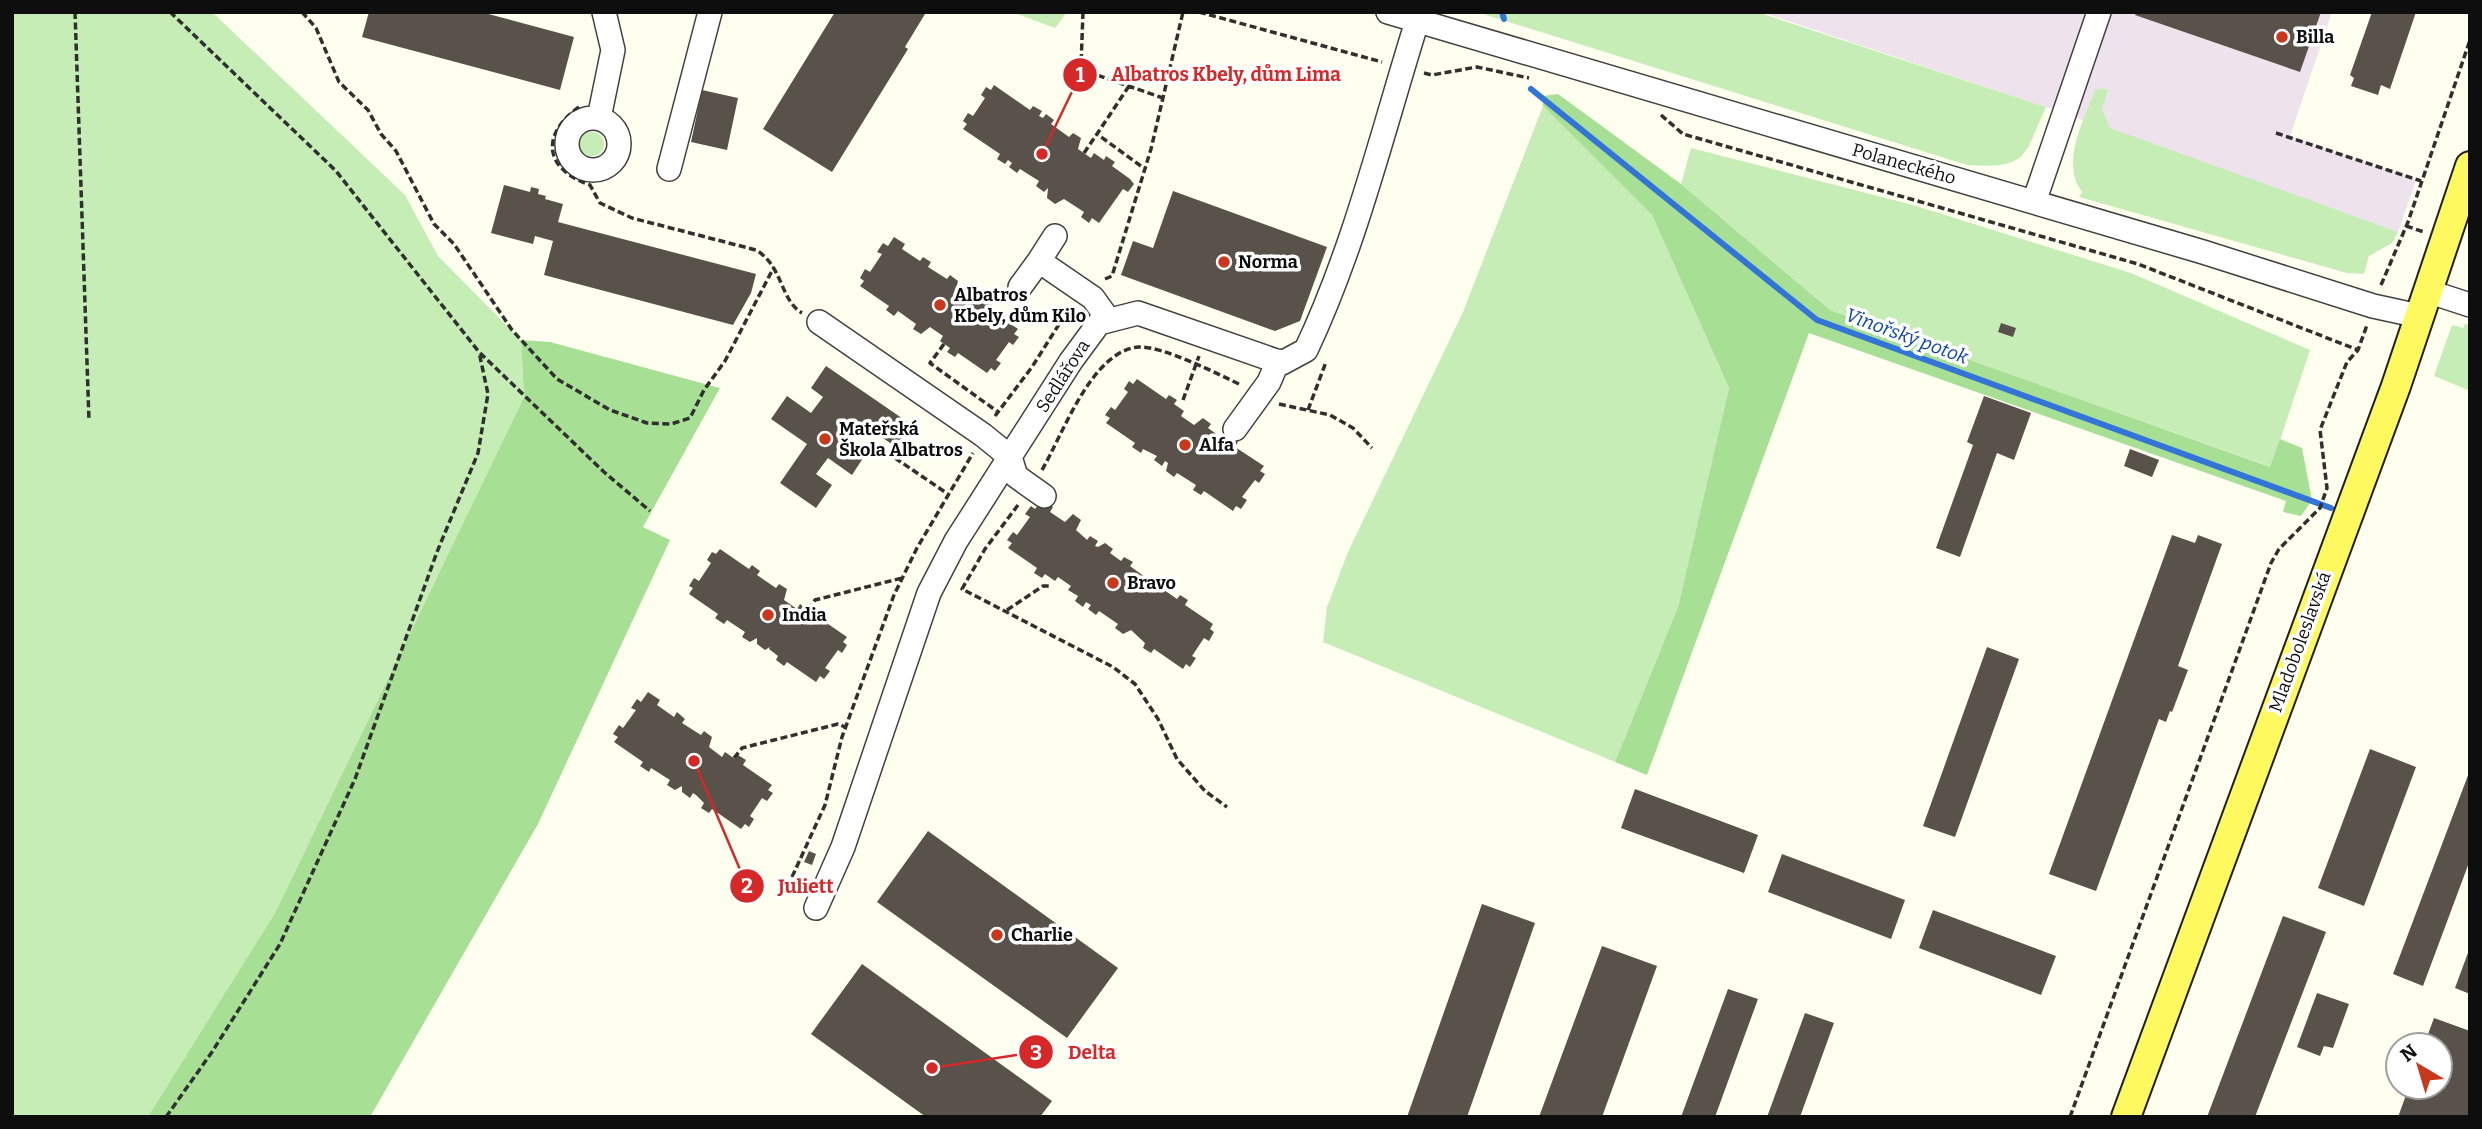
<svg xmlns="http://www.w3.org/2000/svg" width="2482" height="1129" font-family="Bitter,serif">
<rect width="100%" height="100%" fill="#fffff0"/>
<path fill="#eee2ed" d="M1761,12H2332L2290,136L2416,179V181L2398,232L2040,105Z"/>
<path fill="#c7edb6" d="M12,12H212L405,195L438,256L521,340L524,397L275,913L149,1117H12Z
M1012,12H1067L1055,28Z
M1485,12H1757L2046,107C2023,158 2028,169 1967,165L1486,15Z
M2100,88L2108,90L2102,109L2110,128L2398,232L2392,243L2369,256L2364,274L2347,273L2079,197L2082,192C2060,163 2084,121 2095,90Z
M1543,106L1652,215L1729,388L1678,607L1615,762L1323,642L1327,607L1348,552L1463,312Z
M580 144a12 12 0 1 1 24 0a12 12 0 1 1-24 0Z
M1691,148L1913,205L2131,273L2310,350L2271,467L1830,310L1681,184Z
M2465,324L2470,325V391L2434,376L2452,325L2463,328Z"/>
<path fill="#a7df94" d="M1558,94L1681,184L1830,310L2270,467L2280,439L2302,448L2312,500L2301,516L2283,512L2286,501L1809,333L1647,775L1615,762L1678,607L1729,388L1652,215L1543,106V96Z
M521,340L550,342L720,388L643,527L670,540L538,824L370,1117H148L275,913L524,397Z"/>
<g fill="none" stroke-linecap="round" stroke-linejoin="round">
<path stroke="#3274d7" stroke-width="6" d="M1502,12L1504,19
M1531,89L1817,320L2331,508"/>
</g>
<path fill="#58524a" d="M369,12H481L574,37L560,90L362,37Z
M835,12L925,14L905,47L908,49L832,172L763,129Z
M2136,12H2321L2300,72L2135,15Z
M2372,12H2416L2390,89L2381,85L2378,95L2351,86L2354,78L2350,75Z
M994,85L1030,110L1033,106L1042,111L1039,116L1043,118L1046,114L1054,120L1051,124L1069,137L1073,133L1081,138L1078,149L1091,158L1094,153L1104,160L1106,156L1115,162L1112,166L1130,179L1134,184L1128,192L1123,189L1099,223L1092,218L1089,223L1081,217L1084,212L1064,199L1055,204L1047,198L1048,188L1044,192L1036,186L1039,181L1020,169L1017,173L1009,167L1012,163L1008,160L1005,164L997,159L1000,154L963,129L967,124L963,121L968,113L973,116L985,98L981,95L986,87L991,90Z
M702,90L738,98L727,150L691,142Z
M504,185L530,192L531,187L539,189L538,194L546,196L545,199L563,204L558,222L756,274L751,293L733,325L544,275L553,241L535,236L533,244L491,233Z
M1173,191L1327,247L1300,321L1275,331L1121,275L1133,241L1153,248Z
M894,237L905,244L902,249L920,261L923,257L931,262L928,267L947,279L950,275L958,281L956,289L959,291L962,286L970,292L967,297L981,303L984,299L992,304L989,309L1018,329L1014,334L1019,337L1013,345L1009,342L996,360L1001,363L995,371L991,368L987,373L958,353L955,357L947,352L950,348L940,341L943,336L930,327L921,334L913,329L916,324L898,311L894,316L886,310L889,306L860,286L864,281L860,278L865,269L870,272L882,254L877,252L883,243L888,246Z
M2001,323L2016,328L2013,337L1998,332Z
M826,366L912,425L896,447L855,419L843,435L867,452L852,475L828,458L816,474L832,485L816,508L780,483L807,444L771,419L787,396L811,413L823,397L811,388Z
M1137,379L1166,399L1169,395L1177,400L1174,404L1184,411L1181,416L1194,425L1203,418L1211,424L1208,428L1226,441L1229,436L1238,442L1235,447L1264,466L1260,471L1265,474L1259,483L1255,480L1242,497L1247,500L1241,509L1236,506L1233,511L1204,491L1201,495L1193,490L1196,485L1177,473L1174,477L1166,471L1168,463L1165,461L1162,466L1154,460L1157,456L1143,449L1141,453L1132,447L1135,443L1106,423L1110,418L1105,415L1111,407L1115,410L1128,392L1124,389L1129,381L1133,384Z
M1984,396L2031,413L2014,460L1997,453L1960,557L1936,548L1973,445L1967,442Z
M2130,449L2159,460L2152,477L2124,466Z
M1042,500L1053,507L1050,512L1065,522L1073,514L1081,520L1076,530L1085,538L1087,540L1090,536L1098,541L1095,546L1098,547L1105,543L1113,549L1110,553L1121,561L1124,557L1133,562L1130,566L1149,580L1152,576L1160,581L1157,585L1177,599L1180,595L1188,600L1185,605L1213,624L1210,629L1214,632L1209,641L1204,638L1192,656L1196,658L1190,667L1186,664L1183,669L1154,649L1151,653L1143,648L1145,643L1131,630L1123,634L1115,628L1118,624L1099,611L1096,615L1088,609L1091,605L1086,602L1083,607L1075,601L1078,596L1068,590L1071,586L1058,577L1055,581L1045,574L1042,578L1034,573L1037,568L1008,548L1012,543L1007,540L1013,532L1017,535L1030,517L1025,514L1031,506L1035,509Z
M2172,535L2195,543L2198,535L2222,544L2178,666L2188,670L2172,712L2170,711L2166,722L2159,719L2096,891L2049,874Z
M720,549L749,569L752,565L760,571L757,575L776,588L779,584L787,589L784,600L797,609L800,604L810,611L813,607L821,612L818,617L847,637L843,642L847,645L842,653L838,650L825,668L830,671L824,679L820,676L816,682L787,662L784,666L776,660L778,656L769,649L770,647L765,650L757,644V638L750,642L742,637L745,632L727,620L724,624L715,618L718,614L689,594L693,588L689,586L694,578L699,581L711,563L707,560L712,552L716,554Z
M1987,647L2019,659L1955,837L1923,826Z
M648,692L660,700L657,705L674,717L677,712L685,719L682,723L701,735L704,731L712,737L709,747L722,757L725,752L735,759L738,755L746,760L743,765L772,785L768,790L773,793L767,801L762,798L750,816L754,819L749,827L745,824L741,829L712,809L709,813L701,808L704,803L696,795L693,793L690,798L682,792V786L675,790L667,785L670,780L651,768L649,772L640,766L643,762L614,742L618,737L613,734L619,725L623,728L636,710L631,708L637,699L641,702Z
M2370,749L2416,767L2364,906L2318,888Z
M2470,770V860L2423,986L2393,974Z
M1635,789L1758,835L1744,873L1621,828Z
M928,831L1118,968L1067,1038L877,902Z
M809,851L816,854L812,865L804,862Z
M1782,854L1905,900L1891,939L1768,892Z
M1482,904L1535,923L1467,1117H1407Z
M1933,910L2056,956L2041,995L1919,948Z
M2283,916L2326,932L2255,1117H2207Z
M1602,946L1657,966L1602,1117H1539Z
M2469,950H2470V994L2455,988Z
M862,964L1052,1101L1040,1117H926L811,1034Z
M1728,989L1758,999L1715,1117H1681Z
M2317,993L2349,1004L2333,1048L2324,1046L2320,1056L2297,1047Z
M1805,1013L1834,1023L1800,1117H1767Z
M2434,1018L2470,1031V1117H2398L2409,1087H2440V1045H2424Z"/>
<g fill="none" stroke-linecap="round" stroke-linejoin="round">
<g stroke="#414141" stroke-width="26">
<path id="minor" d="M1388,12L2203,252L2373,306L2419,316
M599,118L613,50L604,12
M567 144a26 26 0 1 1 52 0a26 26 0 1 1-52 0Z
M669,169L710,12
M2034,202L2099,12
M1039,261L1055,236
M1020,287L1039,261L1093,298L1108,319
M2427,291L2470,305
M819,322L983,435L1010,457L1016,476L1044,496
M1235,429L1269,382L1278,361
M816,908L843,847L929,593L956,541L1071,361L1099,323L1138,313L1282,363L1306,350C1357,242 1384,125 1420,12"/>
</g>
<g stroke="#1f1f1f" stroke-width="32">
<path id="major" d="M2126,1117L2396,386L2470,166"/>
</g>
<path stroke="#303030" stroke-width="3.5" stroke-dasharray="7 3.5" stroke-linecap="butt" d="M75,12L89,421
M170,12L336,171L479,352L604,472L650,511
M302,12L316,28L339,82L368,110L381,134L396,151L434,224L454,244L512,330L557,379L610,410L647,423L671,424L690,418L704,390L725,361L774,267
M1083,12L1081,66L1091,73L1163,98
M1199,12L1382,62
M1424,73L1432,75L1477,67L1529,78
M1129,86L1097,134L1145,169
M579,107C540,135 544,169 590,185L600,203L632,218L756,250C783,266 780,300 802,313
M1661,115L1683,134L2138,264L2358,350
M2276,133L2421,181
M1084,153L1097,134
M2406,226L2424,232
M1105,279L1112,276L1151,149L1183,12
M2381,285L2408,222L2470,40
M944,344L930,363L998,412
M1183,400L1199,356
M1279,404L1330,415L1353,428L1372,448
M1308,410L1326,362
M995,416L1032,367L1070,307
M895,458L948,494
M1042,470C1063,434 1092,350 1139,347C1163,346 1218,374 1241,385
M1018,505L985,549L962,589L1113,667L1135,684L1158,719L1177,759L1205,791L1227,807
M808,610L815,600L902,578
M1007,610L1043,586H1050
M734,758L742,748L838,724L845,727
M792,877L825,805L842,737L894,595L917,548L973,453
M166,1117L212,1052L280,944L355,779L437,552L478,453L488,394L479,352
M2070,1117L2271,563L2279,549L2320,508L2327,488L2320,430L2347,362L2358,350L2367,325"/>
<use href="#minor" stroke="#fff" stroke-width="23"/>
<use href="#major" stroke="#fff960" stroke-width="28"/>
</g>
<g fill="#c9371c" stroke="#fff" stroke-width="2.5">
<circle cx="2282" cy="37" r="7"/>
<circle cx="1224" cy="262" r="7"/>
<circle cx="940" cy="305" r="7"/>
<circle cx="825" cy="439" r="7"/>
<circle cx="1185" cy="445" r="7"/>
<circle cx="1113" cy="583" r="7"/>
<circle cx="768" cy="615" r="7"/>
<circle cx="997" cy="935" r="7"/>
</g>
<g text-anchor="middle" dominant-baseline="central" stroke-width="7" stroke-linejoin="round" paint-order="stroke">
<g font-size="18" font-weight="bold" fill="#0e0e0e" stroke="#fff" text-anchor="start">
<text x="2296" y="37">Billa</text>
<text x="1238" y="262">Norma</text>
<text x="954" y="295">Albatros<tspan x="954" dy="21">Kbely, dům Kilo</tspan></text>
<text x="839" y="429">Mateřská<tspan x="839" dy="21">Škola Albatros</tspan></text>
<text x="1199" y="445">Alfa</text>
<text x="1127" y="583">Bravo</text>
<text x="782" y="615">India</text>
<text x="1011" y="935">Charlie</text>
</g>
<g font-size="18" fill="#0e0e0e" stroke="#fff">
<text transform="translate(1904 164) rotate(16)">Polaneckého</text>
<text transform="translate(1063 376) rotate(-57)">Sedlářova</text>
<text transform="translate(2300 642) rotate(-70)">Mladoboleslavská</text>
</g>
<g font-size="19" font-style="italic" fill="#0e46aa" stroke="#fff">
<text transform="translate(1907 336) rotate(20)">Vinořský potok</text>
</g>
</g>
<path fill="none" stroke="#d62828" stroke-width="2.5" d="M1042 154L1080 75M694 761L747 886M932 1068L1036 1052"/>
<g fill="#d62828" stroke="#fff" stroke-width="2.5">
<circle cx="1042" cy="154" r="7"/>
<circle cx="694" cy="761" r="7"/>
<circle cx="932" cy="1068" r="7"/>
<circle cx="1080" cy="75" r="18"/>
<circle cx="747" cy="886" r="18"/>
<circle cx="1036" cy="1052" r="18"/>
</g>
<g font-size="21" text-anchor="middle" font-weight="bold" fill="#fff">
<text x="1080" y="82">1</text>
<text x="747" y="893">2</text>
<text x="1036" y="1060">3</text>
</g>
<g font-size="19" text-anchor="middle" font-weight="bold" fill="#d62828" stroke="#fff" stroke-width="7" stroke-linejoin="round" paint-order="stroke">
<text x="1226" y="81">Albatros Kbely, dům Lima</text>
<text x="806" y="893">Juliett</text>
<text x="1092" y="1059">Delta</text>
</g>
<rect width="2482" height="1129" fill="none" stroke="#0e0e0e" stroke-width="28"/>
<g transform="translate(2419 1066) rotate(322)"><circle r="33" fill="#ffffff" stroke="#9f9f9f" stroke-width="2"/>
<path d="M0-5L12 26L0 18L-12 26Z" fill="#c9371c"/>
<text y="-10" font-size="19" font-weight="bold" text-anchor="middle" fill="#0e0e0e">N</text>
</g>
</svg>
